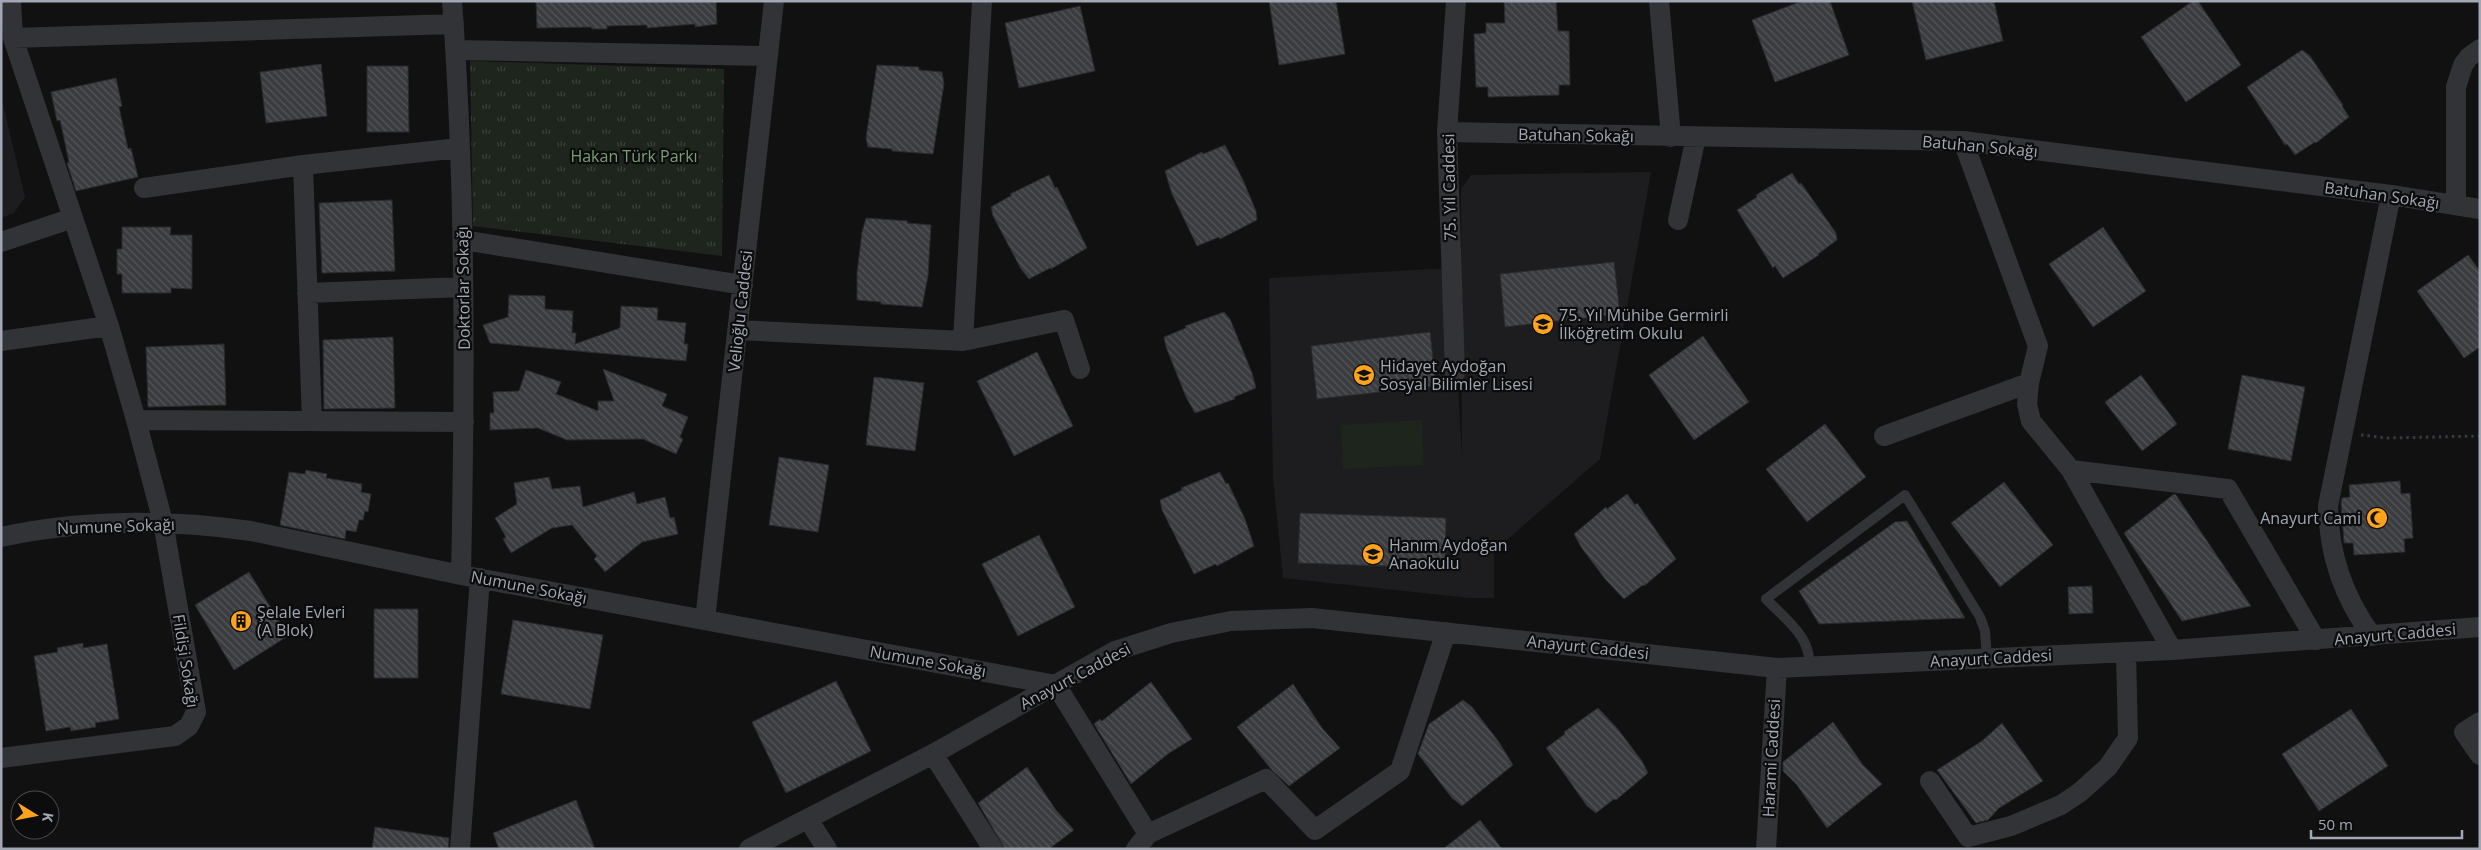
<svg xmlns="http://www.w3.org/2000/svg" width="2481" height="850" font-family="'Open Sans',sans-serif">
<defs>
<pattern id="grass-tufts" width="24" height="20" patternUnits="userSpaceOnUse" patternTransform="scale(1.25)"><rect width="24" height="20" fill="#1d251d"/><path d="M3 7l-1-3M5 7V3M7 7l1-3M15 17l-1-3M17 17v-4M19 17l1-3" fill="none" stroke="#3b423b"/></pattern>
<pattern id="building-back-hatch" width="6" height="6" patternUnits="userSpaceOnUse" patternTransform="scale(1.25)"><rect width="6" height="6" fill="#3a3c40"/><path d="M-1 5l2 2M0 0l6 6M5-1l2 2" fill="none" stroke="#535559"/></pattern>
</defs>
<rect width="100%" height="100%" fill="#111112"/>
<path fill="#1d1d1f" d="M1,96L25,197L14,213L1,218Z
M1651,172L1600,459L1494,551V598H1470L1283,578L1273,478L1269,278L1451,268L1462,457L1461,189L1471,175Z"/>
<path fill="url(#grass-tufts)" d="M470,61L724,69L722,256L473,226Z"/>
<path fill="#1d251d" d="M1422,420L1424,465L1343,469L1341,425Z"/>
<path fill="url(#building-back-hatch)" stroke="#2a2b2e" d="M536,1H716L717,24L695,27V24L647,28V25L607,26V29H592L591,27L537,28Z
M1269,1H1336L1345,54L1279,65Z
M1504,1H1556L1558,31H1569L1570,85H1559V95L1488,97V87H1476L1474,34L1486,33V23H1505Z
M1802,1H1830L1849,55L1775,82L1752,20Z
M1912,1H1994L2003,41L1926,60Z
M2193,1H2198L2241,65L2186,102L2141,37Z
M1080,6L1095,71L1019,88L1005,23Z
M2302,50L2310,56L2343,105L2342,106L2349,117L2316,143L2315,142L2295,155L2287,144L2285,145L2247,87Z
M321,64L327,116L266,123L260,72Z
M877,65L919,67V70L942,72L944,84L933,154L892,151V149L868,147L866,138Z
M367,66H408L409,132H367Z
M116,78L122,106L119,107L128,149L131,148L138,177L76,191L67,163L69,162L60,120L57,121L51,92Z
M1225,145L1243,180L1256,211L1257,220L1220,239L1219,237L1197,246L1172,194L1165,171L1202,152L1203,154Z
M1792,173L1799,184L1801,183L1836,233L1837,240L1818,254L1819,255L1783,278L1775,266L1773,268L1737,210L1757,197L1756,195Z
M1049,175L1055,188L1057,187L1087,248L1051,269L1050,268L1029,279L1021,269L993,216L991,207L1012,195L1010,194Z
M392,200L395,271L322,273L319,203Z
M866,218L908,221L907,223L931,225L928,276L922,307L881,304V302L857,300V273L862,232Z
M122,227H171L170,235H192V289L171,288V293H122V274H117V249H122Z
M2103,227L2146,291L2093,327L2049,264Z
M2468,255L2480,271V347L2464,358L2417,291Z
M1614,262L1620,314L1505,327L1500,274Z
M509,295L545,296V309L573,311L572,333H576L575,344L620,328L621,306L658,308L657,320L686,323L684,344H688L686,361L490,343L483,325L508,317Z
M1224,312L1230,319L1252,373L1256,388L1234,397L1235,399L1195,413L1186,397L1166,347L1164,337L1186,328L1185,326Z
M1430,332L1436,386L1317,399L1311,346Z
M1703,336L1749,402L1694,440L1649,375Z
M393,337L395,408L324,409L323,340Z
M224,344L226,405L148,407L146,347Z
M1037,352L1073,426L1014,456L977,381Z
M603,369L667,394L662,406L688,417L680,437L683,439L676,454L643,439L567,440L538,428L490,430V413H494L493,392L519,391L526,370L561,382L556,394L598,411V401H614Z
M2141,375L2177,424L2142,451L2105,402Z
M2242,375L2305,387L2291,461L2228,449Z
M874,377L924,383L915,451L866,445Z
M1825,424L1866,477L1807,522L1766,469Z
M779,457L829,465L818,532L769,525Z
M306,470L327,474L326,478L362,484L361,492L371,494L368,512L365,511L363,520H359L356,532L346,530L345,539L280,525L289,472L305,474Z
M1220,472L1226,484L1228,483L1245,519L1254,546L1217,566L1216,564L1194,574L1162,510L1160,500L1182,490L1181,488Z
M549,477L552,489L580,486L583,507L634,492L637,504L665,497L670,518L674,517L678,534L642,542L605,572L594,559L597,556L572,525L552,528L511,553L503,539L506,537L495,518L517,504L514,483Z
M2400,481L2401,494L2410,493L2413,538L2404,539L2405,552L2354,555L2353,543H2344L2341,502L2342,498L2350,497L2349,485Z
M2004,482L2053,545L2000,587L1951,523Z
M1627,494L1635,505L1637,503L1676,559L1644,586L1643,585L1624,599L1605,579L1581,547L1574,534L1606,507L1607,509Z
M2174,494L2176,495L2251,606L2182,621L2124,533Z
M1300,513L1446,518L1445,568L1298,563Z
M1907,521L1965,618L1819,624L1799,591L1895,522Z
M1039,535L1075,607L1018,636L982,564Z
M249,572L288,636L234,670L195,605Z
M2092,586L2093,613L2069,614L2068,587Z
M374,609H418V678H374Z
M513,620L603,635L590,709L501,694Z
M83,643V648L107,644L119,719L95,723L96,727L71,731L70,727L46,731L34,656L58,652L57,648Z
M836,681L871,751L786,793L752,722Z
M1151,682L1192,739L1169,753L1131,784L1094,724L1100,719L1102,721Z
M1293,684L1322,728L1340,748L1289,786L1271,769L1237,727Z
M1463,700L1472,707L1499,742L1513,765L1462,806L1452,798L1418,754L1429,724Z
M1598,708L1617,728L1642,761L1648,773L1616,800L1614,799L1596,813L1587,806L1546,748L1565,734L1564,732Z
M2351,709L2388,766L2319,811L2282,754Z
M1833,722L1863,765L1882,784L1827,828L1797,785L1783,771V762Z
M2002,723L2043,781L1999,808L1988,820L1976,823L1937,770L1982,741Z
M1027,767L1056,810L1074,830L1049,849H1005L978,803Z
M576,800L595,849H499L493,833Z
M1480,820L1502,849H1443Z
M375,827L449,838L448,849H372Z"/>
<g fill="none" stroke-linecap="round" stroke-linejoin="round">
<path stroke="#373a3f" stroke-width="3" stroke-dasharray="2.5 4" stroke-linecap="butt" d="M2361,435L2386,438L2480,436"/>
<path stroke="#313337" stroke-width="10" d="M1809,666C1812,637 1784,618 1766,599L1905,495L1980,617L1985,631L1987,658"/>
<path stroke="#313337" stroke-width="20" d="M452,1C466,192 465,384 461,575
M1659,1L1671,137
M13,38L454,24
M455,50L768,56
M1447,132L1963,141L2391,195L2480,209
M1963,141L2038,346L2029,383L2027,404L2031,421L2071,470L2172,650
M144,188L303,165
M2456,205V87L2463,65L2469,57L2480,49
M1678,220L1696,137
M463,240L743,285
M1,242L73,218
M307,293L463,287
M738,330L963,341L1064,320L1080,369
M1,341L109,326
M963,341L982,1
M1455,373L1447,132L1456,1
M136,420L464,422
M312,422L303,165L459,148
M1884,436L2029,383
M2071,470L2228,489L2316,640
M1,537C85,519 167,519 251,531L461,575L1056,685L1148,834
M705,620L774,1
M2372,636C2343,596 2329,555 2328,506L2391,195
M2480,722L2464,732L2480,755
M933,754L993,849
M1,758L175,736L189,726L196,712L163,522L136,420L109,326L13,38L11,1
M1930,781L1968,837L2011,826L2061,805L2079,793L2108,767L2128,738L2126,652
M808,819L827,849
M460,849L480,578
M749,849L933,754L1115,651L1171,633L1231,621L1312,618L1777,668L2172,650L2480,627
M1136,849L1148,834L1266,779L1315,830L1400,771L1446,632
M1766,849L1777,668"/>
</g>
<defs>
<g id="school-disc" transform="scale(1.125)"><circle r="9.5" fill="#fea31d" stroke="#0c0c0d"/><path d="M0-5L7-2L0 1L-7-2ZM-4 1L0 2.5L4 1V4Q0 6-4 4Z" fill="#111"/></g>
<g id="mosque-disc" transform="scale(1.125)"><circle r="9.5" fill="#fea31d" stroke="#0c0c0d"/><path d="M3.5-4.9A6 6 0 1 0 3.5 4.9A5 5 0 1 1 3.5-4.9Z" fill="#111"/></g>
<g id="building-disc" transform="scale(1.125)"><circle r="9.5" fill="#fea31d" stroke="#0c0c0d"/><path d="M-4-6H4V6H1V3H-1V6H-4ZM-2.5-4.3h1.7v1.8h-1.7ZM.8-4.3h1.7v1.8H.8ZM-2.5-1h1.7V.8h-1.7ZM.8-1h1.7V.8H.8Z" fill="#111"/></g>
</defs>
<g fill-rule="evenodd">
<use href="#school-disc" x="1543" y="324"/>
<use href="#school-disc" x="1364" y="375"/>
<use href="#mosque-disc" x="2377" y="518"/>
<use href="#school-disc" x="1373" y="554"/>
<use href="#building-disc" x="241" y="621"/>
</g>
<g text-anchor="middle" dominant-baseline="central" stroke-width="4.5" stroke-linejoin="round" paint-order="stroke">
<g font-size="16" fill="#a1a8b4" stroke="#0c0c0d">
<text transform="translate(1576 135) rotate(1)">Batuhan Sokağı</text>
<text transform="translate(1980 146) rotate(5)">Batuhan Sokağı</text>
<text transform="translate(1449 187) rotate(-91)">75. Yıl Caddesi</text>
<text transform="translate(2382 195) rotate(8)">Batuhan Sokağı</text>
<text transform="translate(463 288) rotate(-91)">Doktorlar Sokağı</text>
<text transform="translate(740 311) rotate(-84)">Velioğlu Caddesi</text>
<text transform="translate(116 526) rotate(-2)">Numune Sokağı</text>
<text transform="translate(529 587) rotate(11)">Numune Sokağı</text>
<text transform="translate(2395 634) rotate(-5)">Anayurt Caddesi</text>
<text transform="translate(1588 647) rotate(6)">Anayurt Caddesi</text>
<text transform="translate(1991 658) rotate(-3)">Anayurt Caddesi</text>
<text transform="translate(186 661) rotate(81)">Fildişi Sokağı</text>
<text transform="translate(928 661) rotate(10)">Numune Sokağı</text>
<text transform="translate(1075 676) rotate(-28)">Anayurt Caddesi</text>
<text transform="translate(1771 758) rotate(-87)">Harami Caddesi</text>
</g>
<g font-size="16" fill="#77a176" stroke="#0c0c0d">
<text x="634" y="156">Hakan Türk Parkı</text>
</g>
<g font-size="16" fill="#a1a8b4" stroke="#0c0c0d" text-anchor="start">
<text x="1559" y="315">75. Yıl Mühibe Germirli<tspan x="1559" dy="18">İlköğretim Okulu</tspan></text>
<text x="1380" y="366">Hidayet Aydoğan<tspan x="1380" dy="18">Sosyal Bilimler Lisesi</tspan></text>
<text x="2361" y="518" text-anchor="end">Anayurt Cami</text>
<text x="1389" y="545">Hanım Aydoğan<tspan x="1389" dy="18">Anaokulu</tspan></text>
<text x="257" y="612">Şelale Evleri<tspan x="257" dy="18">(A Blok)</tspan></text>
</g>
</g>
<rect width="2481" height="850" fill="none" stroke="#a1a8b4" stroke-width="5"/>
<g transform="translate(35 815) rotate(100)"><circle r="24" fill="#0c0c0d" stroke="#484a50"/>
<path d="M0-4L9 19L0 12L-9 19Z" fill="#fea31d"/>
<text y="-8" font-size="14" font-weight="bold" text-anchor="middle" fill="#a1a8b4">K</text>
</g>
<path d="M2311 830v8h151v-8" fill="none" stroke="#a1a8b4" stroke-width="2.5"/>
<text x="2318" y="830" font-size="15" fill="#a1a8b4" stroke="#0c0c0d" stroke-width="4" paint-order="stroke">50 m</text>
</svg>
